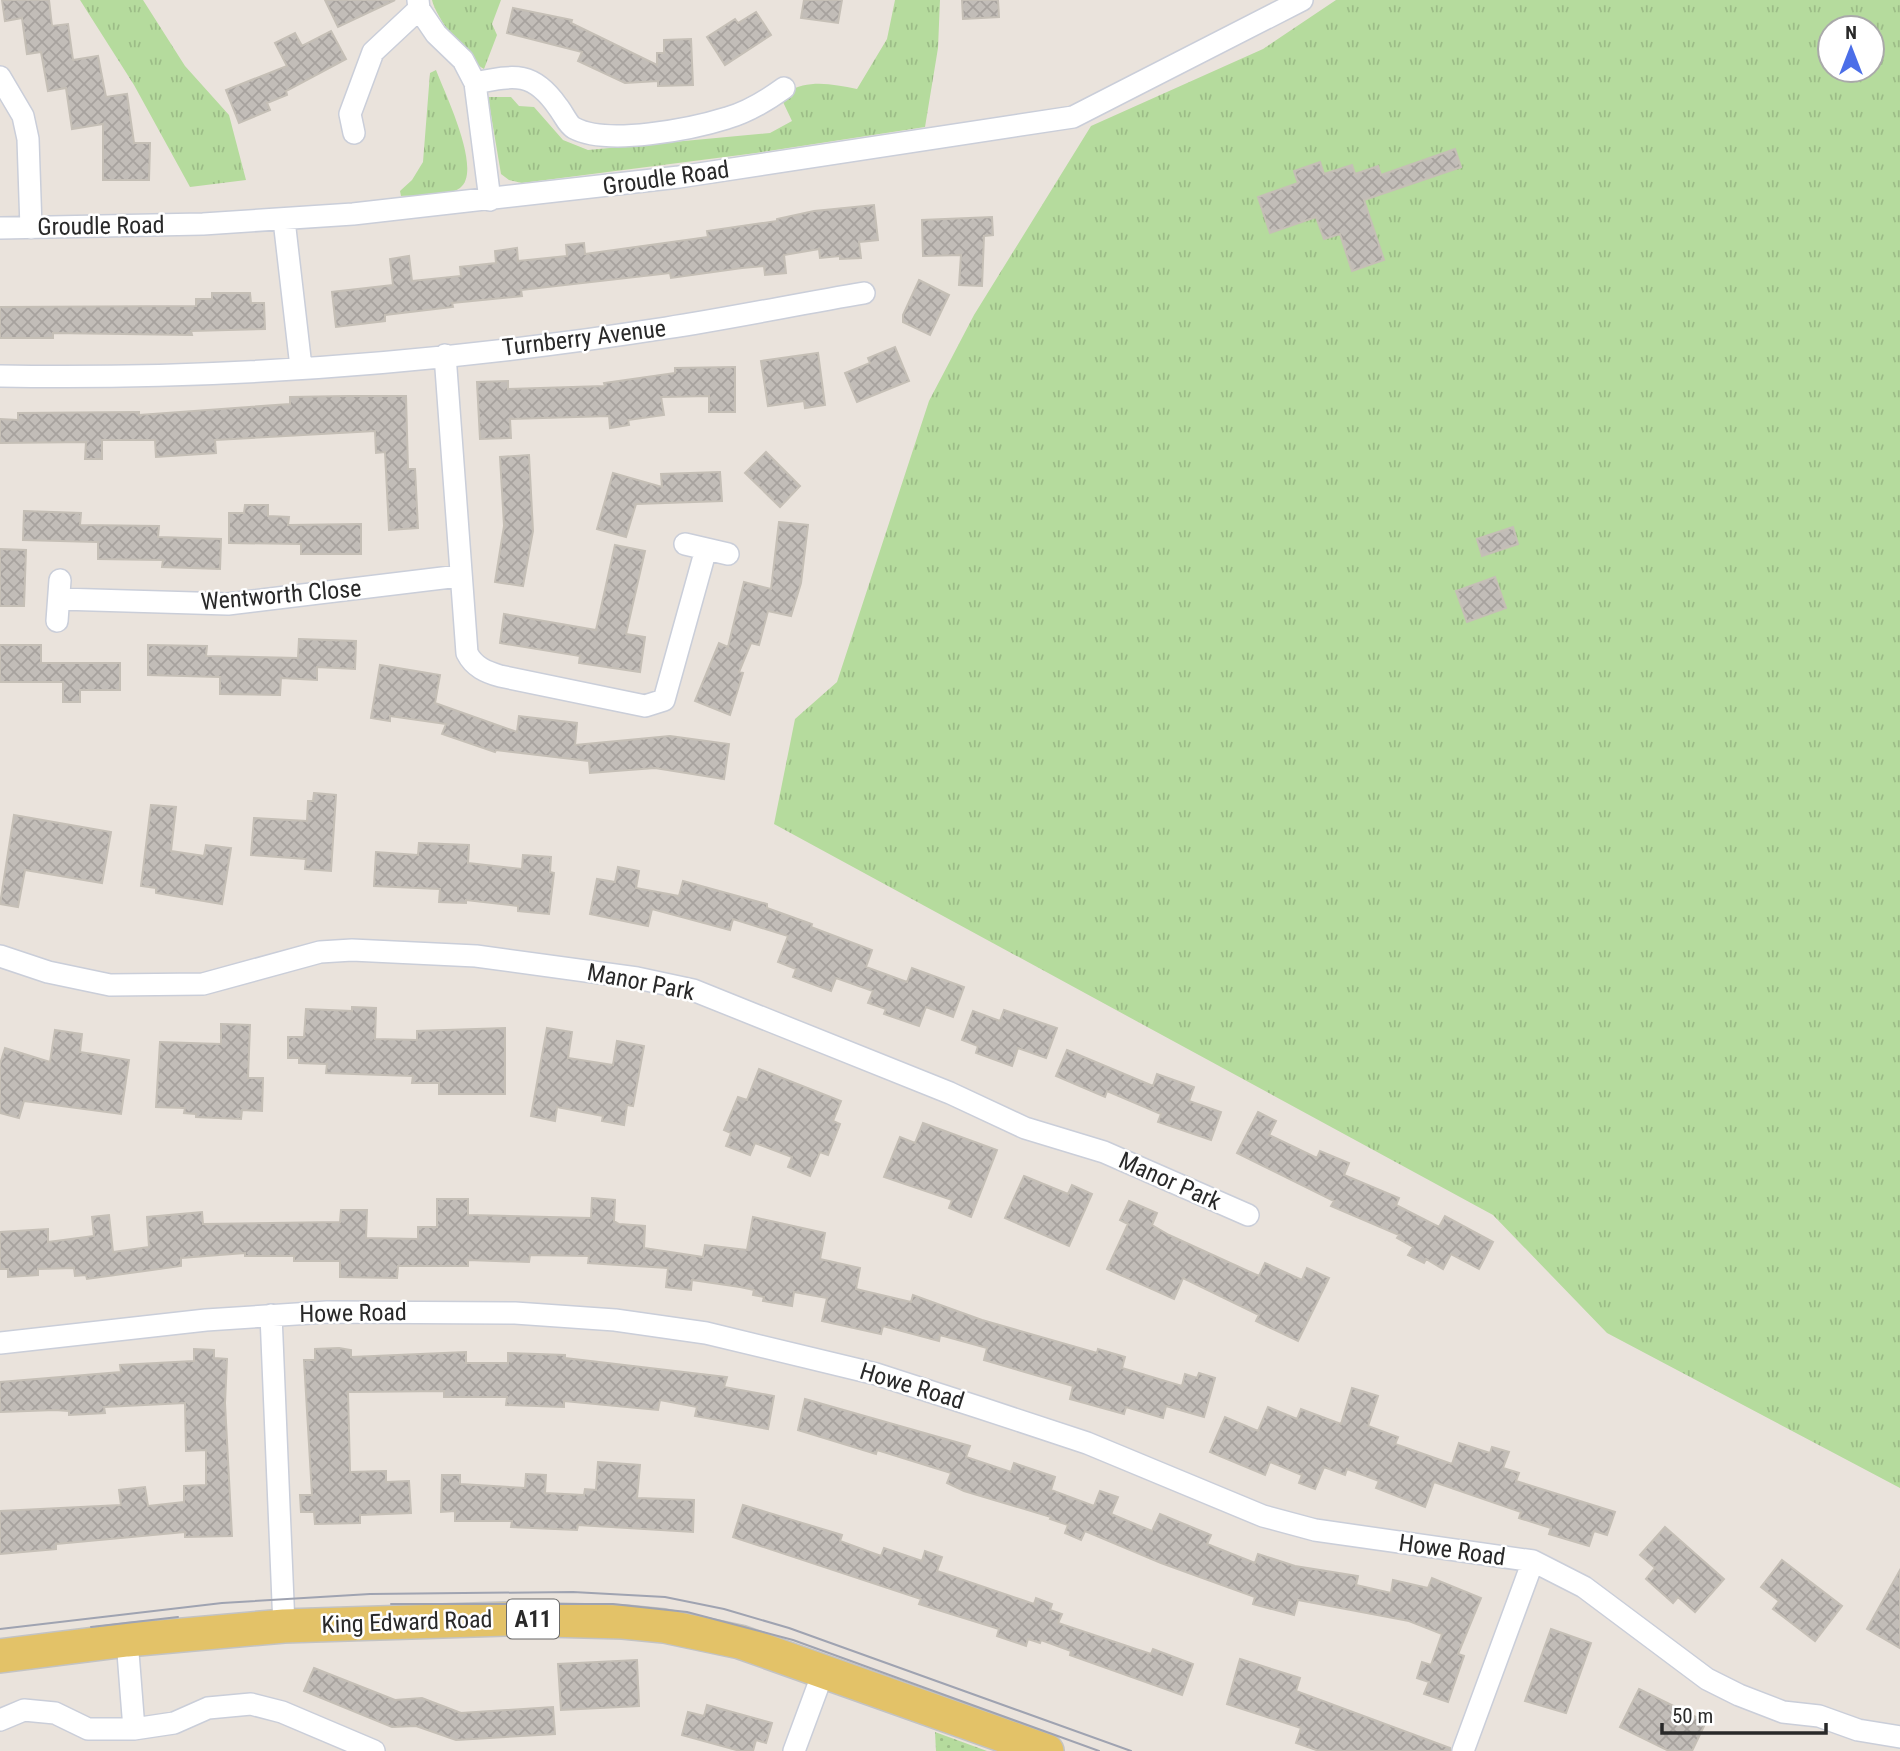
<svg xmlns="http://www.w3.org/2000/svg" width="1900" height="1751" font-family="'Roboto Condensed',sans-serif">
<defs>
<pattern id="grass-tufts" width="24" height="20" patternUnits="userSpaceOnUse" patternTransform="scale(1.75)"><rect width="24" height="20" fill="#b5db9d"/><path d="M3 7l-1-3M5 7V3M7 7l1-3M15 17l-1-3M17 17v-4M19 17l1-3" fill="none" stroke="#9cbc87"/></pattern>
<pattern id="garden-dots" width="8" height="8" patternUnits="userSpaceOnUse" patternTransform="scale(1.75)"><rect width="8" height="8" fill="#b5db9d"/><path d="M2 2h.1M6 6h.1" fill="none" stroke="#9cbc87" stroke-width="1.8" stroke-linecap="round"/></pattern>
<pattern id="building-cross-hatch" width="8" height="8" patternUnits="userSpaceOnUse" patternTransform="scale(1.75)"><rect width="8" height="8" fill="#c2bdb8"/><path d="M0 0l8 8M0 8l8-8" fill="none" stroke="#a7a29e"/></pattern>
</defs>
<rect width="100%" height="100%" fill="#eae3dc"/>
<path fill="url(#grass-tufts)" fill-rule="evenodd" d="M80,0H143L185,66L229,115L246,180L190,187L134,85Z
M432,0H501L492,24L497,35L484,69C468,60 436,18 432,0Z
M895,0H940L938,48L925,127L756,153L522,183L509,180L501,174L488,97H511L519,106L534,107L563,140L588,150L770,133L792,121L783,102L786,92C810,79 832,84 857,89L887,39Z
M1336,0H1900V1488L1607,1333L1493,1215L774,824L795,719L837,682L929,401L974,315L1091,126L1263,49ZM1830,28H1872V70H1830Z
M436,70C445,94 483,171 460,188C445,198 418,195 401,196L400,191L412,180L423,162L430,73Z"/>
<path fill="url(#garden-dots)" d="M935,1732L987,1751H936Z"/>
<path fill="url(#building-cross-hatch)" stroke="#c5bfb6" stroke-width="2" d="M2,0H49L52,26L68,24L73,60L98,56L106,97L127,94L134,143H150L149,180H103V124L72,129L66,88L48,91L41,52L27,54L22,18L5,21Z
M325,0H395L338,27Z
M804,0H842L838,23L801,18Z
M962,0H998L999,17L963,19Z
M513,8L572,20L571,23L657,65V53H664V40L691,39L693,85L658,86V81L625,83L578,61L582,52L507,33Z
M756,12L771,35L725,65L707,37L735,19L738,23Z
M331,31L346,59L286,91L287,95L267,103L270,110L239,123L226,90L287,66L275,43L295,33L302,46Z
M1455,149L1461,167L1364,200L1384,260L1352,271L1340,234L1324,239L1316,217L1270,233L1258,197L1298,183L1294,171L1320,162L1324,174L1352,165L1355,174L1378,166L1381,175Z
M874,205L878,240L859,242L861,258L840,259V256L820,258L819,249L784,255L786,273L765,275L764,266L742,268L671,278L670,273L521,290L522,296L452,303L453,307L385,315V321L336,327L332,292L393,285L390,259L409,256L412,281L461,276L460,267L496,263L495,251L517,248L518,261L567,256L566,245L584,243L585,254L708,237L707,231L777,221V219L814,211Z
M992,217L993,235L984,236L982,286L959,285L961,255L923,256L922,220Z
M919,280L949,295L930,335L903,322V315Z
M212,293H250L251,303H264L265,329L191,331L192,335L53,333V338H0V307L196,306V299H212Z
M895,347L909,381L857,402L845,373L870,363L868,358Z
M818,353L825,405L805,408L804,401L768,406L761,361Z
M735,367V412H709V396L661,397L664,415L628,420L629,425L610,428L609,416L510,419L511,438L480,439L477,382L508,381V389L605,386L604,383L675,373V368Z
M348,396H406L408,469H415L418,528L389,530L385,452L376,453L375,431L215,440L216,453L156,457L155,440H102V459H85L86,442L0,443V419L18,420V413L139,412V415L290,404V397Z
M766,452L800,486L780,507L745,473Z
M529,455L533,531L523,586L495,582L504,526L500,457Z
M720,472L722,501L636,504L626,537L597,529L613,473L662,487L661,474Z
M245,505H268V516L289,517L288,525L361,524V554H301V544L229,543V513H244Z
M24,511L81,513L80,525L159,526L158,537L221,539L220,569L162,567L163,560L98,559V542L23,540Z
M779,522L808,525L801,583L791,616L768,611L759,645L751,643L739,672L743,673L730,715L695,701L719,643L728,647L744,582L771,589Z
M1513,527L1518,544L1482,556L1477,539Z
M615,545L645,551L626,634L645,637L640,672L579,663L580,656L500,643L504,614L596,630Z
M0,549L26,550L24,606H0Z
M1495,577L1506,608L1467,622L1456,591Z
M299,639L356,641L355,669L317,667V680L281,678L280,695L220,694V677L148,675V645L207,646L206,656L298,658Z
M0,645H41V663H120V690H80V702H63V682H0Z
M380,665L440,675L435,703L517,732L519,716L577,723L575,745L670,736L729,744L724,779L655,768L590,773L589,761L496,750L495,752L442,734L446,724L390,716V721L371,718Z
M314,793L336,795L331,871L305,869L306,859L251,855L254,818L307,821L308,801H313Z
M151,805L176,807L171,851L204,856L206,845L231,848L222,904L156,893V888L141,886Z
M14,815L111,832L102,883L25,870L18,907L0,904Z
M419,843L469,845L468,863L522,869L523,855L551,857L550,872L554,873L549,914L518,911V906L466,900V903L439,902L440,889L374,886L376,852L418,855Z
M618,867L639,871L636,888L679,896L683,881L767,904V908L812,924L811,927L872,950L866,967L907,982L912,968L964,987L953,1017L926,1007L919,1026L884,1014L886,1009L868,1003L873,991L836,978L831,991L793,977L796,969L778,962L788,936L733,919L730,930L652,909L648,926L590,914L597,879L615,882Z
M352,1007L376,1008L375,1039L417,1040V1031L505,1028V1094H439V1083H412L413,1076L326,1073L327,1064L299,1063V1058H288V1037H304L306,1009L352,1011Z
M1004,1010L1057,1028L1046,1058L1018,1048L1012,1066L976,1053L978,1046L962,1040L973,1011L1000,1021Z
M221,1024L250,1025L248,1078H263L262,1111L242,1110L241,1119L196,1117V1114L184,1113L185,1108L156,1107L160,1042L221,1044Z
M547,1028L572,1032L568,1058L613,1065L617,1041L644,1046L633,1106L627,1105L624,1125L602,1121L603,1116L557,1107L555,1121L531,1116Z
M55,1030L82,1034L80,1052L129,1060L121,1114L24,1101L19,1118L0,1113V1064L5,1048L50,1062Z
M1067,1050L1153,1086L1157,1074L1194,1087L1189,1101L1221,1112L1211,1140L1158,1122L1161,1114L1107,1091L1105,1097L1056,1076Z
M759,1069L841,1101L833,1121L840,1124L828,1155L820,1152L810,1176L788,1167L792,1157L755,1143L750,1155L726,1146L731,1133L724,1130L738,1097L747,1100Z
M1258,1112L1276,1121L1269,1135L1317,1158L1320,1151L1349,1163L1344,1175L1399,1198L1396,1205L1439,1227L1445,1216L1493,1242L1479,1269L1451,1254L1443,1269L1426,1259L1424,1263L1408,1255L1413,1247L1397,1238L1399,1235L1331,1206L1334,1201L1237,1153Z
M923,1123L997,1150L971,1217L949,1208L952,1200L884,1177L900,1137L915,1143Z
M1024,1176L1068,1194L1072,1185L1092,1194L1069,1246L1005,1218Z
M592,1198L615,1200L614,1221L619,1224L645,1226L644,1248L703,1257L705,1245L747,1250L753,1217L825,1233L820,1259L860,1268L856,1289L911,1302L913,1295L982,1320L1097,1353L1098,1349L1125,1357L1122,1368L1182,1386L1185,1374L1197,1378L1199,1373L1215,1378L1204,1417L1166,1406L1163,1418L1126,1407L1124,1414L1070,1399L1073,1386L984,1360L987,1348L940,1335L939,1341L883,1326L881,1334L822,1321L827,1298L794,1292L792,1306L763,1301L764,1297L753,1295L754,1290L740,1287L692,1280L691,1290L666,1287L668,1268L588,1263L589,1256L530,1255L529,1262L468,1260V1266H398L397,1278L340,1277V1261H294V1256H245V1253L181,1258V1266L87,1279L86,1275L75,1276L74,1268L38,1269V1275L8,1277V1269H0V1232L48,1229V1242L94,1236L92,1217L109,1215L113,1252L149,1247L147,1217L202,1212L203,1224L340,1222L341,1210H367L366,1238L418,1239V1227H437V1199H468V1215L591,1218Z
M1129,1201L1157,1213L1152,1225L1169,1235L1259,1276L1265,1263L1302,1280L1307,1268L1329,1278L1298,1341L1256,1321L1259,1315L1183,1278L1174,1299L1107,1269L1128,1224L1120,1220Z
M339,1348L351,1350V1357L466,1352V1363H508V1353L565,1355V1358L727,1377L724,1387L774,1396L768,1429L695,1416L697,1407L660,1400L658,1410L564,1401V1407L506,1405L507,1397H444V1391L348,1392L350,1472L386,1471V1482L409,1481L411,1513L360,1515V1523L315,1524L314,1512H301L300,1495H312L304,1360H315V1349Z
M194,1349L214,1350V1358L227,1359L225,1403L232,1536L185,1537V1532L56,1544V1549L0,1554V1511L121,1505L119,1490L145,1487L148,1506L184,1502V1486L206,1485V1450L186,1451L185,1403L104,1407L105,1413L69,1415V1411L55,1410L0,1412V1382L121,1372L120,1365L194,1361Z
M1352,1388L1378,1396L1368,1426L1398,1437L1395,1444L1452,1464L1459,1443L1490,1453L1492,1447L1509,1452L1503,1468L1519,1473L1516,1481L1615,1512L1607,1535L1594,1531L1589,1546L1549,1534L1551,1528L1519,1518L1521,1512L1434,1482L1425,1507L1376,1488L1379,1481L1347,1469L1345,1475L1324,1467L1315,1489L1299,1483L1302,1475L1270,1462L1265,1475L1210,1452L1225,1417L1258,1431L1268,1407L1297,1419L1301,1409L1341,1424Z
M805,1399L970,1446L966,1457L1011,1472L1014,1463L1055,1477L1051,1490L1094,1506L1100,1491L1118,1497L1111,1514L1152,1531L1160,1514L1211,1535L1207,1544L1255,1563L1258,1554L1295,1566L1358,1576L1356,1585L1391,1593L1393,1580L1428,1588L1432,1578L1481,1598L1458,1654L1464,1656L1448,1702L1424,1694L1429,1682L1417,1678L1422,1662L1431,1665L1442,1634L1409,1621L1298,1600L1294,1615L1253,1604L1255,1597L1161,1563L1085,1531L1081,1540L1065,1533L1068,1525L1050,1519L1051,1517L964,1491L947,1483L951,1473L877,1450L876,1454L798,1430Z
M598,1462L640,1465L637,1498L694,1500L693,1532L578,1525L577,1530L511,1527L512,1521H455V1511L441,1512L442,1475H460V1484L525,1488L526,1474L546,1475L545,1493L584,1495L585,1489L596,1490Z
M743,1505L842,1535L840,1541L881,1556L884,1548L922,1561L925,1551L942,1557L937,1571L1034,1604L1036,1598L1052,1604L1050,1610L1062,1614L1058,1623L1151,1654L1153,1649L1193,1664L1182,1695L1070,1655L1071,1651L1041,1640L1040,1643L1028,1639L1026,1646L997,1636L999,1629L919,1604L921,1599L733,1537Z
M1665,1527L1724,1579L1695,1612L1678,1597L1673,1603L1646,1579L1655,1568L1640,1555Z
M1782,1560L1842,1606L1815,1641L1773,1609L1779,1601L1761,1587Z
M1900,1570V1648L1867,1629Z
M1551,1629L1591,1643L1566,1713L1525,1701Z
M1240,1659L1300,1678L1296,1691L1450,1748V1751H1319L1296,1743L1301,1728L1227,1704Z
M637,1660L639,1706L561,1710L558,1664Z
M314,1668L395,1700L422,1698L461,1713L553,1707L555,1734L456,1740L416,1726L392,1727L304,1691Z
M1639,1689L1706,1722L1692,1751H1669L1620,1727Z
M707,1705L772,1723L766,1743L756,1740L753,1751H740L682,1735L688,1712L704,1716Z"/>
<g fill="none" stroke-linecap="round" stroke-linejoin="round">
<g stroke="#caced9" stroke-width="24">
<path id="minor" d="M418,0L419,9L436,34L463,60L475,83L490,200
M0,77L23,116L28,139L31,228
M475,83C515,75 533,71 558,107C563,113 568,125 574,128C607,146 692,129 727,118C748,112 766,101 784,88
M354,133L350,114L373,52L419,9
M284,220L301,367
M0,228L203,224L353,214L679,177L1073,117L1302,0
M445,355L467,653C474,667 486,672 500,676L645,706L664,700L706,549
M0,376C219,380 449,362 666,328C732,318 798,304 864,293
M685,544L728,554
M60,599L228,604L459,576
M57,621L60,580
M0,956L48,972L110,985L203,984L320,952L352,950L476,956L637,978L693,990L950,1093L1025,1128L1104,1152L1248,1215
M271,1315L284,1626
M0,1343L206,1320L327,1312L515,1313L615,1320L706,1333L876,1374L981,1408L1087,1443L1263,1516L1315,1530L1533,1561L1584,1587L1707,1679L1739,1695L1783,1712L1819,1716L1858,1730L1900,1737
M127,1640L134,1729
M0,1720L24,1710L55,1713L88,1729H134L174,1723L208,1708L251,1704L282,1712L374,1751
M794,1751L824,1670
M1463,1751L1533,1561"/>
</g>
<g stroke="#c3c3c3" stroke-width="36">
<path id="primary" d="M0,1656L127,1640L284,1626L506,1619L623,1622L664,1626L740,1642L1047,1751"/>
</g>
<use href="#minor" stroke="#fff" stroke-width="21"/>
<use href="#primary" stroke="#e3c268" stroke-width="33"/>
<path stroke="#9fa3b1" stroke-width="2" d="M391,1604H613L687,1612L793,1640L1099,1751
M91,1627L178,1617
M0,1629L222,1603L370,1594L573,1592L665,1597L724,1609L789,1628L1131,1751"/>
</g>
<g text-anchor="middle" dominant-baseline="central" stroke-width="5" stroke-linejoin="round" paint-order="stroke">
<rect fill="#fff" stroke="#696969" stroke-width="2" x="507" y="1599.5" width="52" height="39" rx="5"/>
<g font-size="23" font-weight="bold" fill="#292929">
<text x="533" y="1619">A11</text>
</g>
<g font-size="24" fill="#292929" stroke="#fff">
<text transform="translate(666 178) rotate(-8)">Groudle Road</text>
<text transform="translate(101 226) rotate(-1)">Groudle Road</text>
<text transform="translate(584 338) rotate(-7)">Turnberry Avenue</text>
<text transform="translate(281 595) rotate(-5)">Wentworth Close</text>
<text transform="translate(641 982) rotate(11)">Manor Park</text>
<text transform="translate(1170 1181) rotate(24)">Manor Park</text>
<text transform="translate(353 1313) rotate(-1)">Howe Road</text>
<text transform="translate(912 1386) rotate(17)">Howe Road</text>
<text transform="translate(1452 1550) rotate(8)">Howe Road</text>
<text transform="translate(407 1622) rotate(-2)">King Edward Road</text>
</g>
</g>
<g transform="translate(1851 49)"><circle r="33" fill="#ffffff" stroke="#a9a9a9" stroke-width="2"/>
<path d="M0-5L12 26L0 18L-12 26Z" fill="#4b6ee8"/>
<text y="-10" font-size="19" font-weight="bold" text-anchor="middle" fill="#292929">N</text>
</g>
<path d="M1662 1723v10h164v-10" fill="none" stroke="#292929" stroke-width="3.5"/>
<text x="1672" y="1723" font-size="21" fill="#292929" stroke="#ffffff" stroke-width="5" paint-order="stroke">50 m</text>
</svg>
